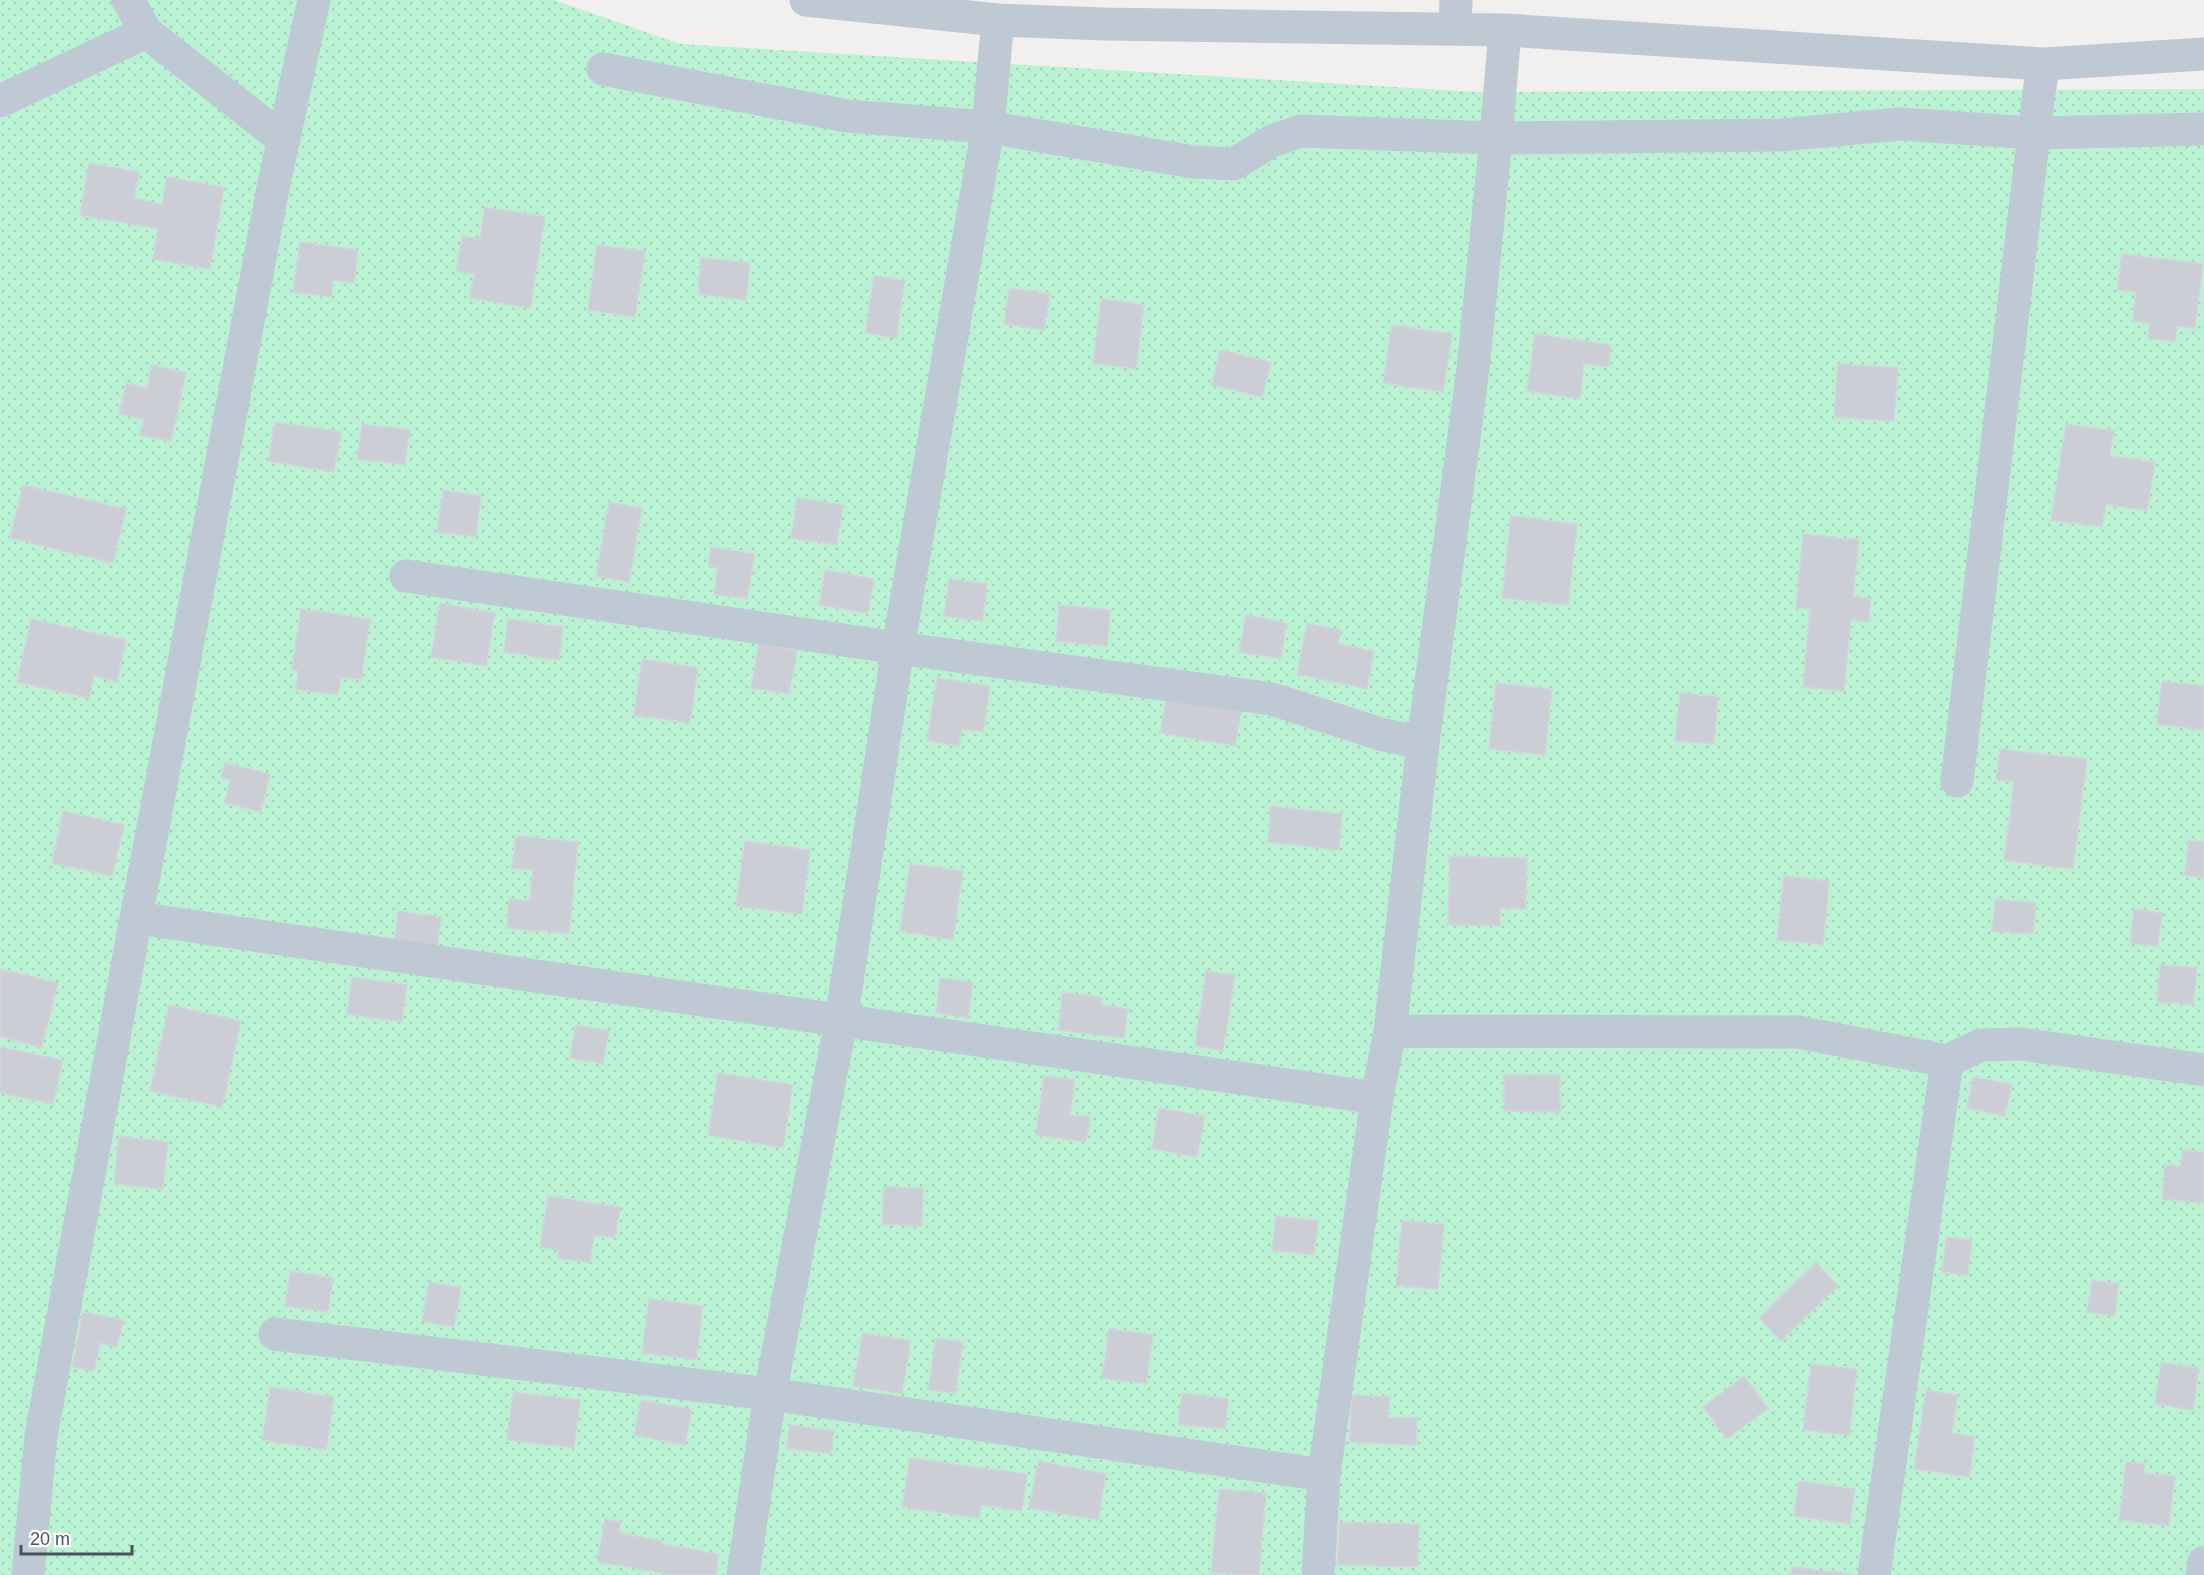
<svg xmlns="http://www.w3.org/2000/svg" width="2204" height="1575" font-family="Helvetica,sans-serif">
<defs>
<pattern id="garden-dots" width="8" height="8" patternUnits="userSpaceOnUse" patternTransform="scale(1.5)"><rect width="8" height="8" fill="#baf3d3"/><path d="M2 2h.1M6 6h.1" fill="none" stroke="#a1d2b8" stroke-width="1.8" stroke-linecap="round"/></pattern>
</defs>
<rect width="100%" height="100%" fill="#f2efef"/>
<path fill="url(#garden-dots)" d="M0,0H554L680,44L1476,92L2204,89V1575H0Z"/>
<path fill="#cbced4" stroke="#d3d5db" stroke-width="1.5" d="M89,163L139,172L134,198L162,204L167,177L224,187L210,269L153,259L158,229L80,215Z
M485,207L545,217L530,308L470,298L474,274L456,271L462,236L480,239Z
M300,242L358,250L354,283L333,280L331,297L293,292Z
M597,245L645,251L635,317L588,310Z
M2122,254L2203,264L2195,328L2177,326L2175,342L2148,338L2150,323L2133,321L2136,292L2117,290Z
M701,258L750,263L746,300L698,294Z
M874,276L905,280L896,338L865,333Z
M1009,288L1050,294L1044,330L1004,324Z
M1101,299L1144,305L1136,369L1093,363Z
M1392,325L1452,334L1443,392L1383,383Z
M1535,334L1611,345L1608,367L1584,363L1580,399L1527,391Z
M1220,350L1271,362L1262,397L1212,385Z
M1838,364L1898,368L1894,421L1834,417Z
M152,365L186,373L171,441L140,435L144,419L119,414L126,383L147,388Z
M275,422L341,432L334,472L268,461Z
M362,424L410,430L405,465L357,459Z
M2066,424L2114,431L2110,456L2155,462L2147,511L2106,504L2102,527L2051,520Z
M23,485L126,509L113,563L10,538Z
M443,490L481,496L476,537L437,532Z
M797,498L843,505L837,545L791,538Z
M609,502L642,508L629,582L596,576Z
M1511,516L1577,524L1568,605L1502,598Z
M1803,534L1859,540L1853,597L1871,599L1869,622L1851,620L1844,691L1803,687L1810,609L1796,608Z
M711,547L755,554L747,599L714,594L718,568L708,566Z
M825,570L874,579L868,613L819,605Z
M949,579L987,584L983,621L944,616Z
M440,603L495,613L486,666L431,657Z
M1059,605L1111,610L1107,646L1056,641Z
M301,609L370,619L361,680L341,677L338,695L296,689L298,671L292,670Z
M1246,615L1287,623L1281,659L1239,652Z
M31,619L126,640L117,682L94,676L89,698L17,682Z
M508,619L563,627L559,660L504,652Z
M1307,623L1341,630L1338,644L1374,651L1367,689L1297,674Z
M759,643L797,651L789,694L751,688Z
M642,659L698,668L690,723L634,715Z
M937,678L990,686L983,732L962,729L959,746L927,741Z
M2162,681L2204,686V730L2157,724Z
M1496,683L1552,689L1545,755L1489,749Z
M1167,693L1242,707L1235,746L1160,733Z
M1680,693L1718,697L1714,744L1675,741Z
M2000,749L2087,759L2073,869L2004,860L2014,782L1996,780Z
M225,763L270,774L261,812L225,803L230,780L221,778Z
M1271,806L1342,814L1339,850L1268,842Z
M63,811L124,825L112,876L52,863Z
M516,836L578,842L569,934L507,928L509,899L529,901L533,870L512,868Z
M2189,840L2204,842V878L2184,875Z
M745,841L810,850L802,914L736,906Z
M1450,856L1527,858L1526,909L1500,908V926L1448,925Z
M910,864L963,871L953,940L900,931Z
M1784,876L1829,881L1823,945L1777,940Z
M1995,899L2036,903L2033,934L1992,931Z
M2134,909L2162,913L2158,946L2130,943Z
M398,911L441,917L437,949L394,944Z
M2160,965L2197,968L2193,1005L2157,1002Z
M0,969L58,983L42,1047L0,1037Z
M1206,971L1235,975L1223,1051L1195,1046Z
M352,977L407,985L402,1022L347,1014Z
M940,978L973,983L968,1018L936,1013Z
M1063,992L1103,998L1102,1005L1128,1009L1124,1038L1058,1030Z
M169,1005L241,1021L222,1107L150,1091Z
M576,1025L609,1031L603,1064L570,1058Z
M0,1047L63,1060L53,1104L0,1093Z
M718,1073L793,1085L783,1148L708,1135Z
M1504,1075H1560V1112L1504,1111Z
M1044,1076L1075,1080L1070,1115L1090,1117L1086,1142L1036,1135Z
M1973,1077L2012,1084L2005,1116L1967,1108Z
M1159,1108L1205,1116L1197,1157L1152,1149Z
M119,1136L168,1142L163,1189L114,1184Z
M2183,1150L2204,1152V1203L2162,1199L2165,1165L2181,1166Z
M884,1187L923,1188L922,1226L882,1224Z
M548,1196L620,1207L615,1238L594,1235L590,1263L558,1258L559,1250L540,1247Z
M1276,1216L1318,1221L1314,1255L1272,1250Z
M1402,1221L1444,1224L1438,1289L1396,1286Z
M1946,1237L1972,1240L1968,1275L1942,1272Z
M1816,1262L1838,1286L1781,1341L1759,1318Z
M290,1271L333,1278L328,1312L285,1306Z
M2092,1280L2119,1284L2114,1316L2087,1312Z
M429,1282L461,1288L454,1327L422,1321Z
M649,1299L703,1306L696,1360L642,1353Z
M83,1312L123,1320L117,1347L100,1343L94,1371L72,1367Z
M1109,1329L1153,1335L1146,1384L1102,1378Z
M863,1333L911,1341L902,1394L853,1386Z
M936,1338L963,1342L956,1393L928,1390Z
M2161,1363L2199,1368L2193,1410L2155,1404Z
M1811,1364L1857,1369L1849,1435L1803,1430Z
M1744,1376L1768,1408L1727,1439L1703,1407Z
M270,1387L334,1397L326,1450L262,1440Z
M1926,1390L1958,1395L1952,1433L1975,1437L1969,1477L1914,1469Z
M513,1392L580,1400L574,1448L507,1440Z
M1182,1393L1228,1399L1225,1429L1178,1424Z
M1352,1395L1390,1397L1388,1417L1417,1418L1416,1445L1349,1442Z
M641,1400L692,1409L685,1445L634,1435Z
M790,1425L834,1431L831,1454L786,1448Z
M910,1458L1027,1474L1022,1511L981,1505L979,1518L902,1507Z
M1038,1461L1106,1474L1098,1520L1029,1508Z
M2126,1462L2145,1464L2144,1473L2175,1476L2169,1526L2119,1520Z
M1799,1481L1855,1489L1850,1524L1794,1516Z
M1219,1489L1266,1493L1259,1575L1211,1573Z
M605,1519L621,1522L619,1533L662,1541V1544L719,1554L716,1575H674L597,1562Z
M1339,1522L1419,1524L1417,1567L1337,1565Z
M1792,1567L1852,1574V1575H1791Z"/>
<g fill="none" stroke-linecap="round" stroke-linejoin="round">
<path stroke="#bfc9d3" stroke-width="33" d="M806,0L998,20L1105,24L1505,30L2044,64L2204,54
M1455,29L1456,0
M146,32L284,140
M603,69L847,116L988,127L1193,162L1234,164L1272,141L1301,131L1496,138L1781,135L1900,124L2035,133L2204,129
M0,101L146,32L128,0
M406,576L898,648L1272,699L1380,734L1423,743
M1957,781L2039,92L2044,64
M136,918L1377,1098
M1390,1031L1798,1032L1947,1061L1981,1045L2021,1044L2204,1070
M275,1334L770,1394L1324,1475
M28,1575L41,1436L136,918L274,183L314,0
M743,1575L770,1394L841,1021L898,648L988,127L998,20
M1318,1575L1324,1475L1377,1098L1390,1031L1423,743L1473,369L1496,138L1505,30
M1874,1575L1947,1061
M2202,1575L2204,1562"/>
</g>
<path d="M21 1545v9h111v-9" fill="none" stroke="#45525f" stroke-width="3"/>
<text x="30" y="1545" font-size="18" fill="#45525f" stroke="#ffffff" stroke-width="4.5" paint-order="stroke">20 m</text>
</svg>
